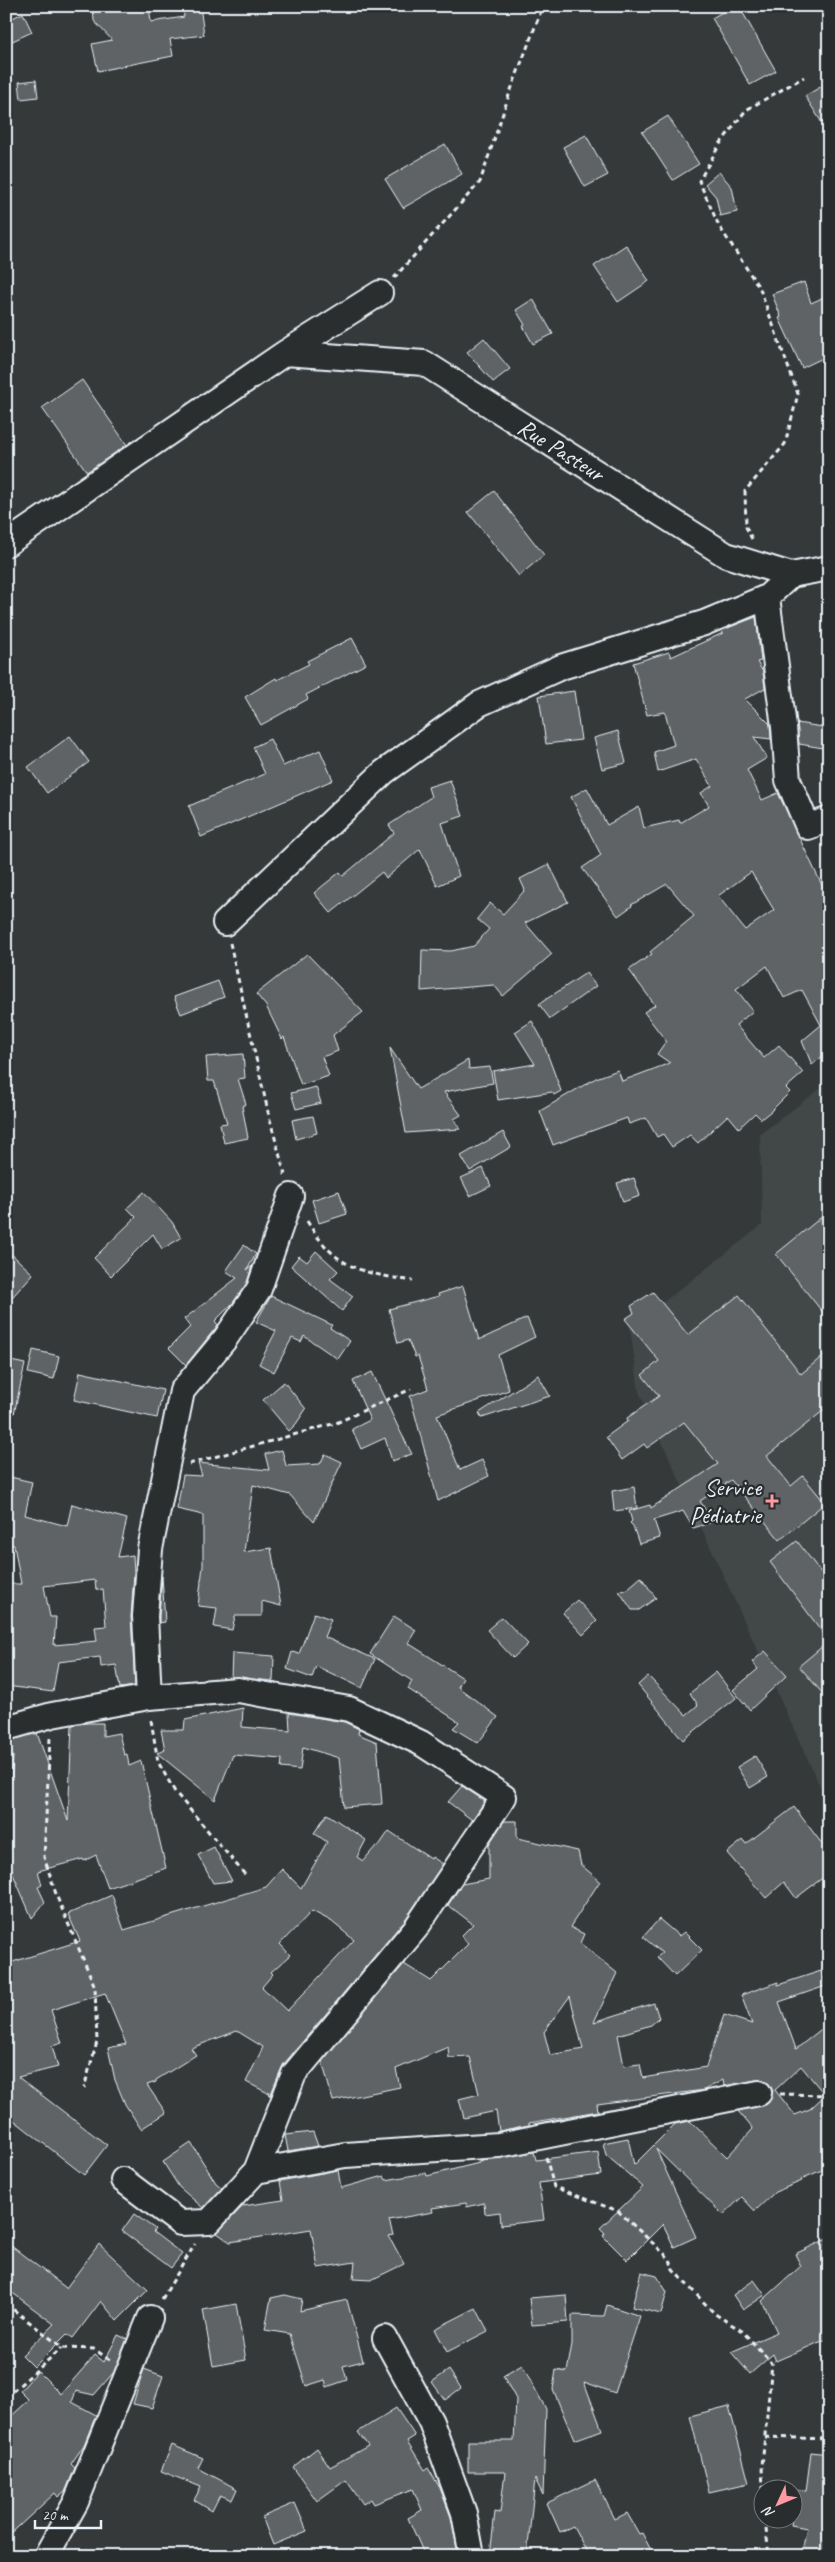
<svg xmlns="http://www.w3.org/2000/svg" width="835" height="2562" font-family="Caveat,sans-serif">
<rect width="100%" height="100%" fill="#35393a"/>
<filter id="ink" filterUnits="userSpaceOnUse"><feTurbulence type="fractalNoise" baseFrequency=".02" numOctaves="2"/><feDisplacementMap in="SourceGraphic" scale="10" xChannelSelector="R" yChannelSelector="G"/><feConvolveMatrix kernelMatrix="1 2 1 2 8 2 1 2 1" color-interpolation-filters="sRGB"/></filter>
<g filter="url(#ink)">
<path fill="#424647" d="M829,1082V1806L639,1392L630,1328L762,1225L760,1134Z"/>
<path fill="#5f6365" stroke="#e8f1f8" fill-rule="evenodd" d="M93,6H149L151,22L184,17L183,6H200L204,35L170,39L173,56L98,71L92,44L112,40L94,21Z
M733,6H739L776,71L750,85L712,18Z
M23,13L32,32L6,44V21Z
M36,80L38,97L21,99L19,82Z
M829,82V134L805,96Z
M668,116L699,164L673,180L642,132Z
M586,135L608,175L585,187L563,147Z
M445,144L462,174L403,208L385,179Z
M719,172L732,187L737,212L720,216L716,197L705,184Z
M626,245L649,281L618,302L594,266Z
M804,282L811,303L829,295V355L802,368L779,318L781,317L772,294Z
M533,299L553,334L533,344L523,326L525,325L516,310Z
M484,338L510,369L493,382L467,352Z
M82,380L127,445L87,472L42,408Z
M494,491L544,555L519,576L468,512Z
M756,617L761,661L757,662L763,672L765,688L745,699L770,724L771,739L754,737L767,758L747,770L762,800L778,793L829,900V1051L812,1065L802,1041L821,1025L802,990L784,998L767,966L736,989L753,1011L736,1025L764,1058L779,1045L803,1073L786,1088L790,1092L771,1111L761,1119L755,1113L739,1128L728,1115L698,1143L690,1135L672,1147L663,1134L657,1137L646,1118L629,1124L627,1118L553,1145L540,1111L596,1078L618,1070L622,1081L670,1063L657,1054L666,1041L644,1012L655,1005L629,970L652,954L650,952L694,916L667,884L631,905L632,906L618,916L582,868L601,855L571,797L587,788L607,825L639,807L644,828L679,820L680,823L709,806L701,793L712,786L696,759L658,772L654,752L674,745L665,712L647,715L633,663L669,652L671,657L723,633L722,630ZM751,872L774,910L745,930L718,896Z
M352,638L366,664L306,695L308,699L261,725L245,697L276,678L277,680L309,664L307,661Z
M574,691L581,740L546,744L539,696Z
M797,723L829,728V749L799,744Z
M618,731L626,763L602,769L594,738Z
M70,736L89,762L47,793L28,767Z
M270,739L283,766L320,750L333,780L201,837L189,806L265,774L253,747Z
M450,780L463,816L442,823L459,876L437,886L420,849L386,878L382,872L331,913L314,893L340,872L343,876L394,833L389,825L431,797L428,787Z
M549,864L568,902L525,923L552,954L503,996L494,985L421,991L422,950L451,951L474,946L489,929L477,919L490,903L503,914L525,890L520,879Z
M307,954L363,1012L333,1035L338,1051L322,1057L329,1076L301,1085L284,1037L282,1039L266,1006L256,994Z
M586,973L596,986L550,1019L539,1004Z
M218,981L224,997L181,1014L174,997Z
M532,1021L541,1037L561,1091L554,1095L552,1092L498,1100L493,1071L535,1064L515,1032Z
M390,1048L418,1089L468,1060L469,1069L490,1067L493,1083L444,1092L461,1115L454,1119L460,1129L406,1133Z
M243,1054L245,1078L238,1079L246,1104L242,1106L248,1138L224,1143L220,1124L227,1123L214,1081H208L206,1057Z
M316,1087L321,1103L296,1109L291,1093Z
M313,1116L317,1133L296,1139L292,1120Z
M503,1132L511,1147L470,1171L461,1156Z
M483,1168L491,1186L470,1196L461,1178Z
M634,1178L640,1196L623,1202L617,1183Z
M339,1191L347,1214L319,1223L312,1200Z
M144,1192L172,1222L181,1238L162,1249L153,1234L111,1276L94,1258L136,1217L127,1208Z
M829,1211V1320L776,1254Z
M244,1245L256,1254L247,1270L252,1266L247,1283L232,1304L215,1321L218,1325L186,1365L169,1348L190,1327L184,1319L237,1278L226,1271Z
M6,1249L33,1274L6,1304Z
M316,1251L338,1271L330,1279L353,1296L342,1311L291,1266L299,1256L307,1262Z
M463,1286L479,1340L527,1318L535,1337L498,1355L509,1390L437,1415L460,1470L482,1460L489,1476L438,1501L410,1396L428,1389L418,1356L415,1357L408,1340L398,1343L389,1309L439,1296L438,1294Z
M653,1292L688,1335L739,1295L801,1374L829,1351V1406L767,1456L791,1486L803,1476L825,1503L780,1540L731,1480L700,1501L713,1522L693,1528L683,1511L654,1520L660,1538L639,1544L633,1526L630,1523L632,1521L629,1511L650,1505L651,1508L718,1464L684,1422L647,1448L644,1444L622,1460L606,1437L628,1421L627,1418L659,1396L642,1375L659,1361L625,1319L634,1313L631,1306Z
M271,1296L332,1325L330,1328L350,1341L338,1359L304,1336L301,1342L292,1338L274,1372L259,1364L276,1331L256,1322Z
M33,1350L59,1356L54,1379L28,1373Z
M6,1360L25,1364L14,1414L6,1413Z
M80,1372L163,1390L157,1418L74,1400Z
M372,1372L400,1431L412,1454L392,1461L385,1438L361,1449L352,1429L370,1420L353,1381Z
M538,1375L550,1396L482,1418L479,1413Z
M284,1382L306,1409L296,1424L289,1431L263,1400Z
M282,1450L286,1466L320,1464L325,1454L342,1462L314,1522L290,1495L253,1485L244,1552L271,1548L281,1606L262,1601V1616H235L232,1630L214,1627L217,1608L198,1606L203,1566V1515L177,1509L183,1475L202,1476L198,1463L269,1470L265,1454Z
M6,1476L32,1482L25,1515L67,1526L72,1504L127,1519L118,1557L133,1555L134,1572L131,1617L135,1686L120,1688L116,1665L101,1667L100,1657L58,1662L53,1692L6,1686V1584H21L14,1545L6,1543ZM95,1580L96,1590L103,1589L106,1626L95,1627L97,1641L54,1645L56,1617H50L44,1586Z
M634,1487L637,1508L614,1511L612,1491Z
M797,1541L829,1583V1701L799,1666L829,1641L770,1562Z
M162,1576L165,1622L159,1623V1616Z
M641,1577L656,1598L639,1610H632L619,1591L626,1590Z
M577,1600L597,1621L583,1635L563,1613Z
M314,1613L331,1619L324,1637L375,1659L362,1688L316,1666L312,1678L287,1669L292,1652L299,1654Z
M394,1616L416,1630L408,1643L463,1678L458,1687L498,1717L478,1743L453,1728L459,1722L408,1689L412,1681L370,1654Z
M502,1617L528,1644L513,1658L487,1630Z
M765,1651L787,1675L750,1710L733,1690L758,1669L752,1662Z
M232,1653L274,1656L273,1681L231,1677Z
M716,1672L736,1698L683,1740L638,1685L648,1676L686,1715L698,1705L690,1693Z
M243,1708L242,1727L290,1731L289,1713L345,1722L359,1729L358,1734L377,1742L382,1804L344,1807L339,1758L303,1747L300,1770L281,1768L282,1759L233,1755L215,1800L157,1753L165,1750L161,1730H184L185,1720Z
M87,1723H103V1736L119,1733L124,1755L127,1754L129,1766L141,1761L166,1868L108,1888L96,1855L84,1861L83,1859L38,1871L42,1885L38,1887L45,1902L32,1918L13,1874L6,1844V1806L9,1805L13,1757L7,1741L37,1733L68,1821L72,1725Z
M755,1756L768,1777L750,1788L737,1767Z
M462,1786L485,1801L472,1820L448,1802Z
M794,1807L829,1853V1873L796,1898L784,1882L766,1898L727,1853L743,1840L746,1844Z
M327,1814L366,1840L357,1857L363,1861L376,1846L378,1847L389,1831L431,1859L432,1857L443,1864L405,1920L283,2065L270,2096L269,2091L268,2093L246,2082L263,2047L237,2031L191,2048L196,2055L156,2080V2082L147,2085L166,2113L141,2129L125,2104L115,2080L108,2048L126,2044L105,1993L51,2010L62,2043L52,2046L58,2067L18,2077L107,2145L84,2175L6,2114V1964L80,1941L68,1914L112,1895L124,1930L266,1887L282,1869L301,1888L327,1842L314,1833ZM312,1911L331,1921L354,1940L287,2011L262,1987L273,1974L271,1972L290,1955L280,1944Z
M504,1821H517V1838L578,1851L581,1865L600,1881L570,1927L584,1934L580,1943L617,1973L594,2022L654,2003L659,2018L651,2025L618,2035L624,2066L640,2064L643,2078L706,2067L724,2015L752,2024L741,1995L778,1982V1985L821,1971L826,1986L779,2002L796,2049L829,2023V2167L801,2179L802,2181L775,2192L755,2211L742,2197L723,2215L656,2149L696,2237L674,2247L663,2224L627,2260L603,2236L605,2233L600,2228L643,2187L606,2155L603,2143L628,2138L634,2165L675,2124L690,2121L727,2157L753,2129L738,2111L768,2103L773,2091L769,2084L756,2080L724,2086L723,2080L704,2090L597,2104L598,2111L529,2123V2125L499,2131L496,2111L464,2118L459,2099L479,2094L470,2057L449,2058L448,2047L396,2069L400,2087L333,2101L322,2061L404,1964L431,1981L468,1944L461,1936L473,1924L448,1905L462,1884L489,1879V1844ZM570,1996L583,2049L550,2055L544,2032ZM801,2066L825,2095L810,2109L795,2115L775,2090Z
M214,1847L232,1881L213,1883L198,1855Z
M659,1919L679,1936L684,1932L702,1950L675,1976L657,1957L662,1953L643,1937Z
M313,2132L318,2146L288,2151L285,2135Z
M191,2143L216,2183L222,2188L203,2208L179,2187L163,2162Z
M534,2152L536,2160L598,2152L601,2175L539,2183L544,2220L501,2225L500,2212L485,2214L484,2203L467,2207L466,2203L432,2208L433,2212L389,2220L393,2235L389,2236L404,2264L371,2280L353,2279L355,2262L318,2268L311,2229L230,2242L217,2233L243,2206L283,2200L280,2181L338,2170L341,2188L384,2176L386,2180L426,2173L427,2176L479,2163V2161Z
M134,2214L155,2229L153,2232L182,2254L171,2268L122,2231Z
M829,2238V2338L776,2361L773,2354L750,2374L731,2352L777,2332L762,2301L801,2266L795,2254Z
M6,2242L66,2288L99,2244L148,2290L117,2321L101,2301L73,2338L67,2334L34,2367L22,2355L54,2324L6,2288Z
M641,2272L657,2276L667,2292L661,2314L632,2307Z
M754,2280L765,2295L743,2310L733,2295Z
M285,2295L302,2299L300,2311L347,2300L363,2361L343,2366L347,2380L327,2387L325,2380L306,2386L290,2334L265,2330L271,2298Z
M566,2295L568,2322L532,2325L529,2298Z
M236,2304L246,2360L213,2366L203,2310Z
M607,2305L640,2316L615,2393L584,2382L602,2430L574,2440L553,2389L556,2370L567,2372L572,2344V2315L604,2316Z
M476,2308L488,2331L447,2352L435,2329Z
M118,2335L127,2339L114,2372L94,2395L76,2391L72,2402L96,2415L84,2445L71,2464L75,2468L66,2490L58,2497L55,2493L6,2538V2421L29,2400L20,2391L38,2371L61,2394L95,2355L104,2362Z
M522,2365L546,2409L543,2495L535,2479L527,2556H490L495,2512L500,2513L505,2472H468V2441H514L516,2399L503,2376Z
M144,2369L163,2376L152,2408L133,2404Z
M449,2370L461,2388L445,2400L432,2382Z
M729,2406L749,2483L709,2492L690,2416Z
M396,2408L415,2436L407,2441L425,2470L428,2468L440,2488L451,2517L457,2549L442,2556H425L408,2518L422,2510L413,2489L374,2504L371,2499L363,2504L346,2480L317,2501L293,2467L317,2448L330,2467L368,2446L358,2432Z
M172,2445L203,2458L198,2468L237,2489L232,2500L220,2495L212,2511L194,2500L201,2487L161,2471Z
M811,2452L829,2454V2556H801L807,2528L791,2525L797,2490L806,2491Z
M595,2480L615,2519L627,2513L639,2534L642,2533L654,2556H589L573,2526L560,2532L547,2503Z
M295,2503L307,2531L273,2545L262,2517Z"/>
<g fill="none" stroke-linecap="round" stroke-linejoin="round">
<g stroke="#e8f1f8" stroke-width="28">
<path id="street" d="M285,353L424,363L726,555L791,575L829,568
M6,544L285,353L380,293
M767,597L784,727L788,780L808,827L829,819
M225,923L384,772L479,704L561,667L704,623L767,597L791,575
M149,1697L145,1616L150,1549L182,1391L225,1339L259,1289L291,1196
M6,1728L52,1715L149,1697L238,1690L349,1709L421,1743L504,1797L416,1928L294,2074L256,2171L209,2222L180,2223L123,2180
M256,2171L345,2155L499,2145L759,2093
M385,2338L431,2422L464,2513L472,2556
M46,2556L76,2502L150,2318"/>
</g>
<path stroke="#e8f1f8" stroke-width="3" stroke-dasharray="5 4" stroke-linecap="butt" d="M394,278L480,182L509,95L543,6
M752,539L746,527L745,491L785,444L798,394L760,289L719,226L699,181L720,144L746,110L804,77
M230,943L269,1116L285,1175
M307,1221C337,1270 360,1272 413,1281
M189,1464L336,1423L411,1389
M151,1720L158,1762L175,1792L247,1877
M50,1738L44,1857L57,1897L95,1987L97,2042L84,2088
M780,2094L829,2095
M546,2157L554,2187L618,2211L670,2259L673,2270L715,2314L742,2331L772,2363L762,2466L763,2490
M162,2299L195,2244
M6,2304L63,2348L94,2349L110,2360
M6,2397L62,2348
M765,2437L829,2439
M765,2520L769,2556"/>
<use href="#street" stroke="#2a2d2e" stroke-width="24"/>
</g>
</g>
<path fill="#ff9aa2" stroke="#2a2d2e" stroke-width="2" d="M769.5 1493.5h5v5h5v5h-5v5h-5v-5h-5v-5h5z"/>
<g text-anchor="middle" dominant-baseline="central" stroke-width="4.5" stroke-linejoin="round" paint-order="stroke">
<g font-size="24" fill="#e8f1f8" stroke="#2a2d2e">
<text transform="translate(561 450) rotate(32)">Rue Pasteur</text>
</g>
<g font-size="24" fill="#e8f1f8" stroke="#2a2d2e" text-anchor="end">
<text x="761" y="1487">Service<tspan x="761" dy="28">Pédiatrie</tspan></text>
</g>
</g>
<rect width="835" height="2562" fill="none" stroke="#2a2d2e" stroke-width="25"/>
<rect x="12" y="12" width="810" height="2537" fill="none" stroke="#e8f1f8" stroke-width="2" filter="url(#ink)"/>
<g transform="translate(778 2504) rotate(226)"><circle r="24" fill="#2a2d2e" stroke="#767b7f"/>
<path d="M0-4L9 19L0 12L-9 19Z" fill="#ff9aa2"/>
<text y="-8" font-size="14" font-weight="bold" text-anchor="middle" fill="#e8f1f8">N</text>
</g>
<path d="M35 2520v8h66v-8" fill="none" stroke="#e8f1f8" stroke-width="2.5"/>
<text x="42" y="2520" font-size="15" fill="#e8f1f8" stroke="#2a2d2e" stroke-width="4" paint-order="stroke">20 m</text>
</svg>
